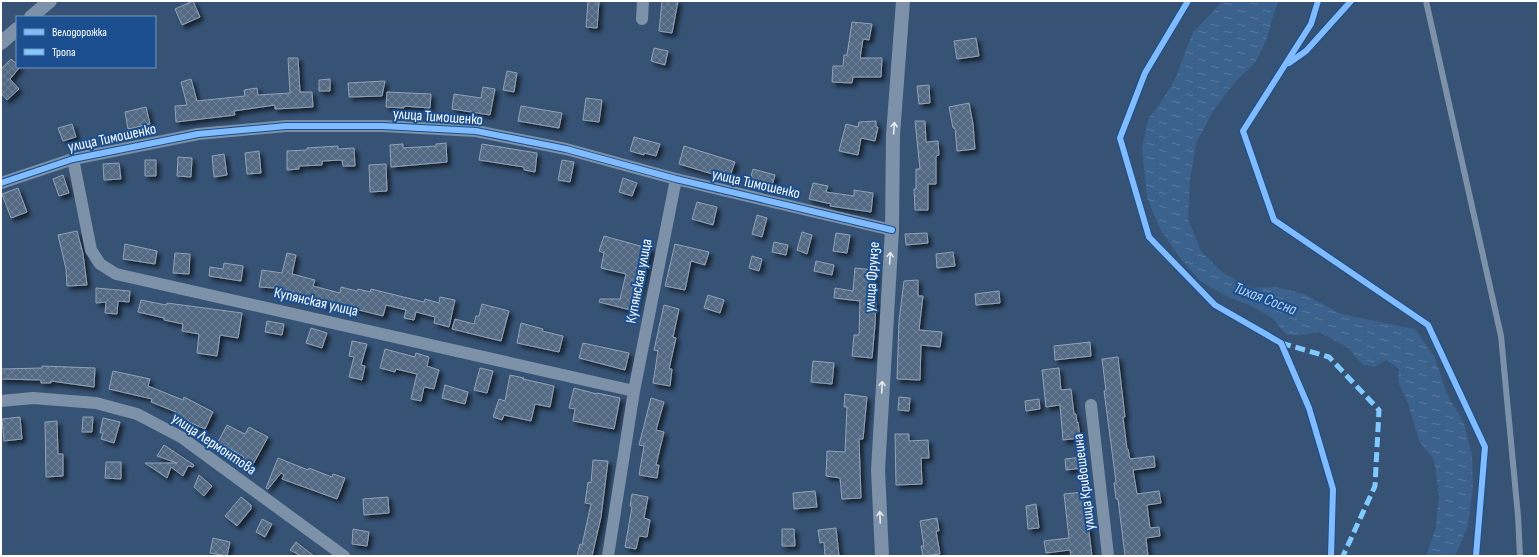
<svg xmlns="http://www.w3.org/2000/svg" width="1539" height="557" font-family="'Sofia Sans Condensed',sans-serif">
<defs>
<pattern id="water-ripples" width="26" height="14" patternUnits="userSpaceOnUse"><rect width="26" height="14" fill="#3b618d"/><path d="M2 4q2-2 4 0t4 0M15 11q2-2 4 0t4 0" fill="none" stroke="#58799e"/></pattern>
<pattern id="building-cross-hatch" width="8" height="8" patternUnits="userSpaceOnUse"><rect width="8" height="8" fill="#526984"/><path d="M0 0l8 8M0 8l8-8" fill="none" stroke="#6c8096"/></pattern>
<filter id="shadow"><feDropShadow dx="3.5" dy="3.5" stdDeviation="2" flood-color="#0009"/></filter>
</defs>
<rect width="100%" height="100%" fill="#365274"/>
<path fill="url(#water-ripples)" d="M1223,1H1278L1265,43L1255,63L1235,82L1214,110L1196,143L1190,181L1188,219L1201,251L1223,273L1252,288L1277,287L1304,294L1341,314L1415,329L1435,358L1447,394L1464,423L1472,456L1473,486L1468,526L1455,556H1426L1436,527L1439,496L1434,460L1419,441L1408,403L1398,382L1399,369L1386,360L1375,367L1363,365L1348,348L1319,332L1303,335H1287L1271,317L1247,304L1226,296L1200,281L1181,259L1160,229L1147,198L1142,148L1148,119L1163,99L1176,77L1193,32Z"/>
<path fill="url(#building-cross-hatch)" stroke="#92a2b6" filter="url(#shadow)" d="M193,1L200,17L182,25L175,9Z
M588,1H599L597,28L586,27Z
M662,1H678L672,33L659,31Z
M852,22L872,24L869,40L863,39L860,58H882L881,77H853L852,83L832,82L833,66H843L844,55H847Z
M976,38L979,56L957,59L954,41Z
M654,48L668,51L665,65L651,61Z
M288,58H298L300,92H312L313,107L275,109V105L234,111L235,115L176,122L175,106L187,105L181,82L191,79L197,101L245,96L244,90L257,88L258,95L290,93Z
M11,59L17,64V67H20L10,79L19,89L7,100L1,93V69Z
M507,71L517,73L514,92L503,90Z
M330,79V91H319V80Z
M385,81L382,96L349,97L348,83Z
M929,85L930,103L919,104L917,86Z
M483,87L495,89L490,115L452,109L454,94L481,98Z
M387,92L431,94L430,108L404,106V108L386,107Z
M586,98L602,100L599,122L583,120Z
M969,103L973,124L975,149L957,151L955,128H953L949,107Z
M521,106L562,113L559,128L518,121Z
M146,107L150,124L128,129L125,112Z
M876,121V127H878L875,141L861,138L858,155L839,151L846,124L858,127L859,122Z
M915,121H925L926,142L938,141L939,155L936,156V184H928V210H915L914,189H916V169H920Z
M72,124L76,137L63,141L58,128Z
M634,137L660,144L656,156L644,153V155L630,151Z
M446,143L447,162L391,167L390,145L403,144V148L436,146V144Z
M482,144L537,153L535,172L524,170V167L479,160Z
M338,146V149L354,148L355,166H343L342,160L322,161V165L299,166V169L287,170V151L307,150V148Z
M684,146L735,162L729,179L679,164Z
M259,151L261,173L247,174L245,153Z
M224,154L227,175L214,177L212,156Z
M178,157L192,158L191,177L177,176Z
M145,160H156V176H145Z
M562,160L574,162L570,182L558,180Z
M119,163L121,179L104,180L103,164Z
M386,164L387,191L370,192L369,165Z
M753,169L775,175L771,189L749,183Z
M63,175L69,193L59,196L53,179Z
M623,178L637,183L632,196L619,192Z
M813,183L828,186L826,192L854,196V190L873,193L871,212L830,206L831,204L809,199Z
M18,188L27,212L11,218L2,194Z
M697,202L717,207L713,225L692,219Z
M757,215L767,218L762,237L752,234Z
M77,231L83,254L87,285L67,286L66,269L58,235Z
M802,232L812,235L807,254L797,250Z
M836,233L850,235L847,253L833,251Z
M927,233L928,243L906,245L905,234Z
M604,236L651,249L634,311L599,302L600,299H620L626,274L601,268L604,253L599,251Z
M774,242L788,245L786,255L772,252Z
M125,244L157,251L155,264L123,259Z
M675,244L709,252L705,265L691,261L685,290L665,286Z
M953,252L955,266L937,268L936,254Z
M175,253L190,254L189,274L173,273Z
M287,253L296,255L292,274L315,280L313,286L340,293L341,287L357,291L358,289L370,292L371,289L424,302L425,299L439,303L440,297L455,300L449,327L434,323L435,317L416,312L414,320L404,318L406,310L386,305L383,316L327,302L326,306L315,303L316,299L274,288L259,287L262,270L282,273Z
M752,256L762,259L759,271L749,268Z
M816,261L834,265L832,275L814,271Z
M224,263L243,266L241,281L209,276L210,267L223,269Z
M855,268L875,270L873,301H876L875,325L872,358L852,356L854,335H859L860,301L834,298L835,288L853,291Z
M918,280V296H923L919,330L942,332L940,347L921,345L920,380L897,379L899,321L904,281Z
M96,288L130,291L129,302L118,301L117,314L105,313L106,302L96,303Z
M999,291L1000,303L976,305L975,294Z
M708,295L724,300L720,313L704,308Z
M141,300L166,305L167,303L242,313L238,338L220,335L217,356L197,353L199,334L182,331L183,324L164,320V318L138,312Z
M482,304L509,311L501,341L452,329L455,319L474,324L476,316H479Z
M664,305L679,309L673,337L676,338L669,369H672L670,386L653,383L658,351L654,350Z
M267,321L284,324L282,335L265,332Z
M521,323L543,329L542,331L563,336L559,352L517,343Z
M311,328L327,333L322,348L306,343Z
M352,341L367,344L361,365L365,366L362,380L349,377L354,357L349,356Z
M1090,342L1091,356L1055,360L1054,346Z
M583,343L629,353L625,370L579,358Z
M385,349L415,357L416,353L429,357L427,366L439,370L434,389L424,387L421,401L411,399L417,374L396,369L395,372L380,368Z
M1118,357L1125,417H1123L1127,449H1128L1130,459L1154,456L1155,467L1133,470L1137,494L1159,491L1161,503L1147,505L1150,528L1159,527L1160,536L1146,538L1148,556H1125L1118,499H1116L1114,483L1116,482L1104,391H1106L1102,359Z
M813,361L834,363L832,384L811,382Z
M42,366L95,368L94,387L51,381V383H41V380L1,379V369L42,368Z
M480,368L493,371L487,393L474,390Z
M1059,368L1061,390L1071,389L1074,414H1076L1077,423L1078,422L1080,438L1063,440L1060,405L1046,407L1042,370Z
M113,371L150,379L148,386L183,400L184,397L213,412L205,429L175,416L176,412L151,402L152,399L109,389Z
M510,375L524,378L523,379L554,386L550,407L535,404L531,421L504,415L502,420L493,417L499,399L505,401Z
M445,385L468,392L465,404L442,398Z
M574,388L597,394V393L620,398L614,429L573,421L575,409L569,408Z
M845,394L867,397L863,439H859L861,498L842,499L840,478L826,476L827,451L845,452L847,407H844Z
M899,397L910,398L909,411L898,410Z
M651,398L664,402L656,430L664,432L656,465H659L657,478L639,475L644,446L639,445Z
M1039,399L1040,409L1026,411L1025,401Z
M20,417L22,439L4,441L2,419Z
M83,417H93L92,432H82Z
M103,418L120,422L114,443L101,439L103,433H100Z
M57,421L58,454H63V476L46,477L45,422Z
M227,425L245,434L249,427L268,437L252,466L242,460L244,457L218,442Z
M895,434H909V441L928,440L929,458H921L922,484L896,485Z
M164,445L194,465L193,467L188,466L183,476L171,467L167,478L145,463H177L157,456Z
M1082,457L1083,468L1066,470L1065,459Z
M278,458L308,470L309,468L332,477L333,474L345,478L337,499L282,479L284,475L281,473L268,489L266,488Z
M593,460L608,461L601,517L592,556H577L580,544L582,545L591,504L585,503L588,482L591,483Z
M106,462H121V479L105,478Z
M199,475L212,486L204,496L194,487Z
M815,491L817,507L794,509L793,493Z
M1084,492L1092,556H1071L1070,550L1046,553L1044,541L1069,538L1064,494Z
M632,494L648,497L644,518L650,520L647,537L639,536L636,549L625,547L632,507L630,506Z
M241,497L251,505V509L237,526L225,516Z
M388,497L389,513L364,515L363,499Z
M1036,504L1039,528L1028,529L1026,506Z
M937,518L939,531H936L940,554L923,556L921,546H924L920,521Z
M262,519L272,524L265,537L256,532Z
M836,528L839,556H825L824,542L820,543L818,530Z
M353,529L369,532L367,546L352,544Z
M782,529H794L795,546H782Z
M213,538L230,542L227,556L210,553Z
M296,542L314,556H301L290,550Z"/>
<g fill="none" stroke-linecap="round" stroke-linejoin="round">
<path stroke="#7d92a8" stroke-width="6" d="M1426,1L1501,336L1518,516L1520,556"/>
<path stroke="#7d92a8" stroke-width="12" d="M642,19L643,1
M73,159L91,250L100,264L116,274L634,391
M1,183L73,159L198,134L286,126H383L476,131L566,149L676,179L892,230
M1,401L33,398L96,403L137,414L181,437L344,556
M1091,405L1108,556
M608,556L634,391L676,179"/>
<path stroke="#7d92a8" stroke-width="14" d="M31,17L50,1
M1,43L17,29
M882,556L878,470L892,230L893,135L903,1"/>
<path stroke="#80caff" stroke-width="5" stroke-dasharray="10 5" stroke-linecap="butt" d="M1281,343L1329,357L1379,410L1375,486L1343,556"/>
<g stroke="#1b4f8f" stroke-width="8">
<path id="cycleway" d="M1188,1L1145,73L1120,138L1149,237L1215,305L1281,343L1309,408L1333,489L1331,556
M1318,1L1311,24L1243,131L1274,220L1428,325L1485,447L1476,556
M1289,63L1306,51L1351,1
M1,183L73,159L198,134L286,126H383L476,131L566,149L676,179L892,230"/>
</g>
<use href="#cycleway" stroke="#80bcff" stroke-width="6"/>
</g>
<defs><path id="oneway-shaft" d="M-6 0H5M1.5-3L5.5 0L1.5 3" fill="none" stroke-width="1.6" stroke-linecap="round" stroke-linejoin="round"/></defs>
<g stroke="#e5e9ee">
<use href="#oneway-shaft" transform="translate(894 128) rotate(-86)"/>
<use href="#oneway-shaft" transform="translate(890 258) rotate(-86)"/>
<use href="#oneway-shaft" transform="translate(882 387) rotate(-87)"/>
<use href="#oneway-shaft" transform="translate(880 517) rotate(-93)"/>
</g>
<g text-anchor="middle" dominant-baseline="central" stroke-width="4" stroke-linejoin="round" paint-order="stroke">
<g font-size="15" fill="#fff" stroke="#1b4f8f">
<text transform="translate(438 117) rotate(4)">улица Тимошенко</text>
<text transform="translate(112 138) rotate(-12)">улица Тимошенко</text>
<text transform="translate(756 184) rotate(13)">улица Тимошенко</text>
<text transform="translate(872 277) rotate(-86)">улица Фрунзе</text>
<text transform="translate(639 281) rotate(-79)">Купянская улица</text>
<text transform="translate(316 302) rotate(13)">Купянская улица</text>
<text transform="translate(214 444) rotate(34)">улица Лермонтова</text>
<text transform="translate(1084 482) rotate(-97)">улица Кривошеина</text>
</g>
<g font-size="16" font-style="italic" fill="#b5d3f5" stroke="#1b4f8f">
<text transform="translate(1265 299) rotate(21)">Тихая Сосна</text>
</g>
</g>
<rect width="1539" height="557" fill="none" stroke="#ffffff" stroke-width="4"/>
<rect x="16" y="16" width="140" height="52" fill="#1b4f8f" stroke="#7695bc"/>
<rect x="24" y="29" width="20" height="6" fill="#80bcff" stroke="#7695bc"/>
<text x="52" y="36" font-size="12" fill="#ffffff">Велодорожка</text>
<rect x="24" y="49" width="20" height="6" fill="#80caff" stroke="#7695bc"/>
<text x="52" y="56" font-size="12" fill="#ffffff">Тропа</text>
</svg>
